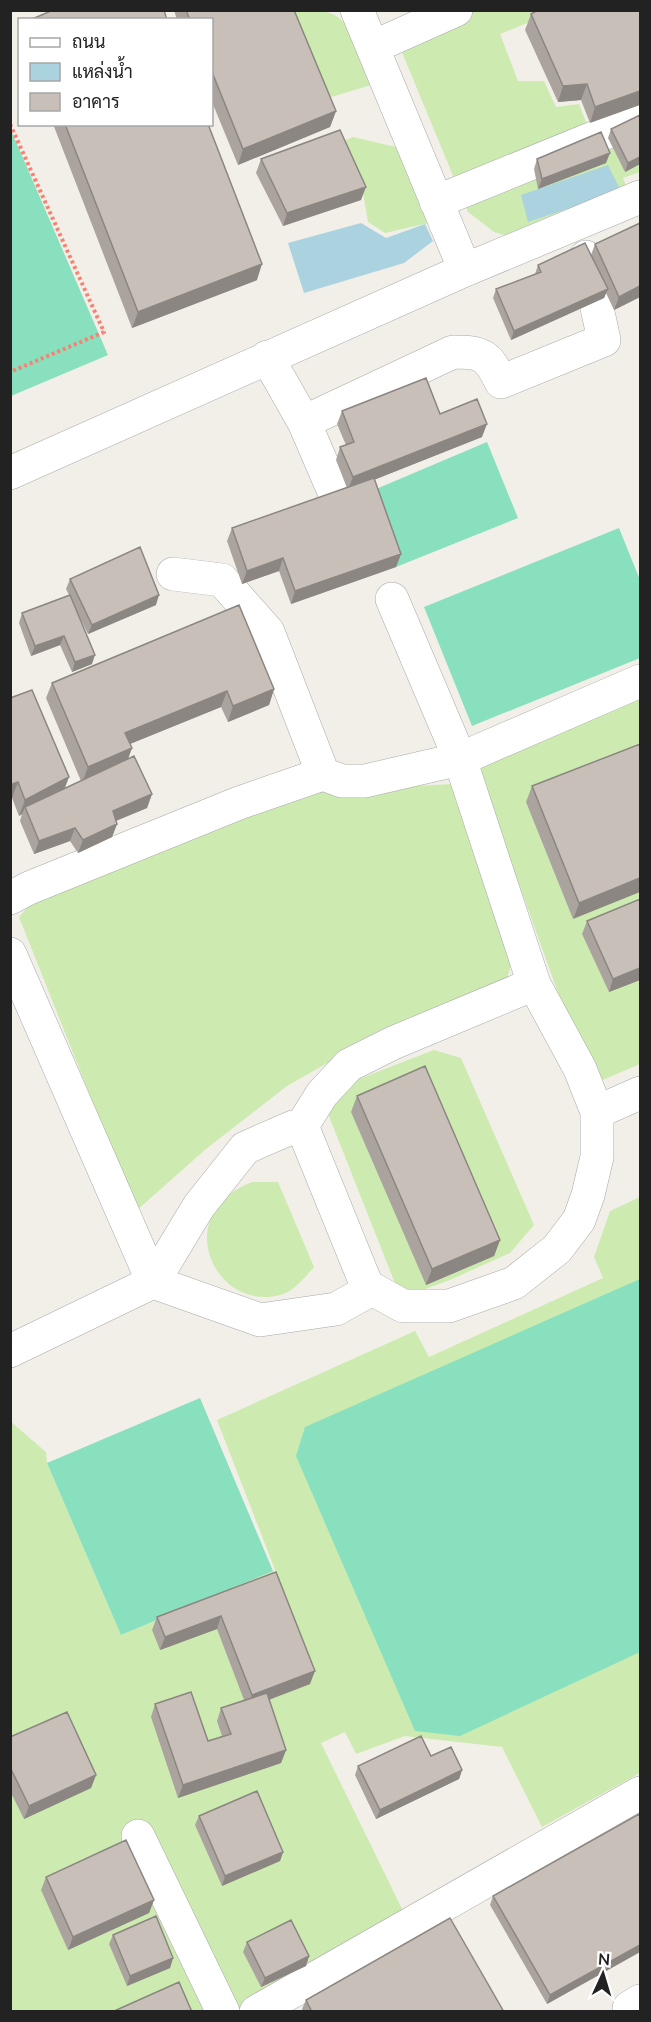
<svg xmlns="http://www.w3.org/2000/svg" width="651" height="2022" font-family="'Nunito Sans',Sarabun,sans-serif">
<rect width="100%" height="100%" fill="#f2efe9"/>
<path fill="#cdebb0" d="M294,11C303,11 313,9 322,11C355,15 363,60 371,85L328,98Z
M431,11H532L535,20L500,34L518,81H544L556,107L579,104L588,127L640,110V172L623,178L629,194L508,236L494,232L468,212L399,45Z
M353,137L396,147L433,222L385,233L368,222L363,193L342,142Z
M640,693V1064L598,1082L557,990L476,764Z
M453,784L513,960L505,984L387,1029L287,1086L206,1149L136,1211L19,917L36,897L306,792Z
M434,1050L461,1058L534,1225L510,1253L450,1280L414,1293L398,1291L325,1106L351,1082Z
M252,1182H278L314,1267C306,1276 294,1291 283,1294C217,1316 167,1215 252,1182Z
M640,1197V1773L542,1827L502,1747L405,1736L356,1754L345,1732L321,1743L406,1917L244,2011H11L10,1421L46,1452L47,1463L121,1635L273,1571L287,1601L217,1420L415,1331L429,1357L603,1278L594,1257L610,1211Z"/>
<path fill="#88e0be" d="M10,128L108,355L11,396H10Z
M487,442L518,518L396,567L369,492Z
M619,528L640,580V658L472,726L424,607Z
M640,1279V1652L460,1736L415,1731L296,1456L305,1427Z
M200,1398L273,1571L121,1635L47,1463Z"/>
<path fill="#aad3df" d="M608,165L621,191L528,222L521,195Z
M361,223L386,238L425,224L433,241L404,263L304,293L288,243Z"/>
<g fill="none" stroke-linecap="round" stroke-linejoin="round">
<g stroke="#a9a9a9" stroke-width="34">
<path id="minor" d="M357,10L465,270
M373,47L456,10
M436,202L640,119
M267,357L304,422L335,494
M304,422L453,352C483,352 488,355 501,382L604,340L586,257
M10,473L465,270L640,197
M173,574L222,580L268,632L323,774
M392,599L460,759L534,984
M10,898L29,888L239,803L323,774L342,781H365L460,759L640,681
M10,954L153,1282L260,1320L336,1309L363,1294L367,1286L403,1306H449L514,1283L557,1249L579,1220L588,1195L597,1157V1112L580,1069L534,984L393,1043L349,1065L322,1094L302,1126L293,1127L245,1148L199,1206L153,1282L10,1351
M597,1112L640,1093
M302,1126L367,1286
M138,1836L223,2012
M629,2008L640,2001
M256,2012L640,1793"/>
</g>
<path stroke="#fa8072" stroke-width="4" stroke-dasharray="3 3" stroke-linecap="butt" d="M10,124L104,332L10,372"/>
<use href="#minor" stroke="#fff" stroke-width="33"/>
</g>
<path fill="#aba49e" d="M174,10H294L336,111L330,127L238,165L212,102V20H177Z
M640,10L590,123L581,100L558,102L525,30L531,14Z
M640,115V164L625,172L608,138L611,129Z
M53,124H208L257,280L132,328Z
M261,159L361,200L283,226L256,173Z
M537,159L606,163L538,189L534,169Z
M640,223V297L614,310L606,293L604,298L511,340L493,298L496,289L535,274L538,265L591,255L595,244Z
M342,411L440,414L482,437L374,480L401,554L396,567L291,604L279,571L242,584L227,541L232,528L347,488L336,460L340,447L346,445L337,424Z
M70,579L156,605L88,634L76,610L92,664L72,672L60,645L31,656L19,623L22,613L69,595L66,589Z
M52,683L274,689L269,705L228,722L221,707L130,744L132,748L128,759L152,794L147,808L116,821L117,824L112,837L78,853L70,841L34,854L20,821L22,814L19,816L12,798L10,698L65,789L81,781L46,698Z
M640,744L573,919L526,802L532,786Z
M587,921L640,980L609,992L582,934Z
M357,1096L500,1240L494,1256L426,1285L351,1112Z
M276,1572L310,1684L269,1700L286,1750L281,1763L178,1798L151,1717L155,1704L208,1741L222,1736L217,1721L221,1708L244,1700L217,1629L160,1650L152,1630L157,1617Z
M10,1737L96,1775L91,1788L24,1819L10,1791Z
M431,1756L462,1770L459,1779L376,1819L355,1775L358,1766Z
M199,1816L283,1852L280,1861L222,1886L195,1825Z
M640,1817V1952L547,2004L490,1905L493,1896Z
M46,1877L154,1900L149,1913L68,1950L41,1890Z
M113,1935L173,1958L170,1968L127,1986L109,1944Z
M247,1942L309,1956L306,1966L261,1987L243,1952Z
M306,2000L504,2012H303L302,2009Z"/>
<path fill="#8b8681" d="M587,84L581,100L558,102L563,86Z
M640,91V105L590,123L595,107Z
M336,111L330,127L238,165L243,149Z
M610,153L606,163L538,189L542,179Z
M640,157V164L625,172L628,163Z
M366,187L361,200L283,226L287,213Z
M262,264L257,280L132,328L138,312Z
M640,286V297L614,310L619,297Z
M608,289L604,298L511,340L514,331Z
M487,424L482,437L348,490L353,477Z
M401,554L396,567L291,604L295,591Z
M283,558L279,571L242,584L247,571Z
M159,595L156,605L88,634L92,625Z
M64,636L60,645L31,656L35,646Z
M95,655L92,664L72,672L75,662Z
M274,689L269,705L228,722L233,706Z
M227,691L221,707L120,748L125,733Z
M132,748L126,764L82,783L88,767Z
M69,777L63,793L25,807L22,814L19,816L25,800Z
M18,782L12,798L10,799V785Z
M152,794L147,808L108,824L113,811Z
M117,824L112,837L78,853L83,840Z
M75,828L70,841L34,854L39,841Z
M640,878V892L573,919L579,903Z
M640,968V980L609,992L613,979Z
M500,1240L494,1256L426,1285L432,1269Z
M221,1616L217,1629L160,1650L165,1637Z
M315,1671L310,1684L247,1708L252,1695Z
M286,1750L281,1763L178,1798L183,1785Z
M462,1770L459,1779L376,1819L380,1810Z
M96,1775L91,1788L24,1819L29,1806Z
M283,1852L280,1861L222,1886L225,1876Z
M154,1900L149,1913L68,1950L73,1937Z
M640,1945V1952L547,2004L550,1995Z
M309,1956L306,1966L261,1987L265,1978Z
M173,1958L170,1968L127,1986L130,1976Z"/>
<path fill="#c7bfb8" stroke="#8b8681" stroke-width="1.5" d="M53,10H164L167,20H30Z
M186,10H294L336,111L243,149L212,72V20H190Z
M538,10H640V91L595,107L587,84L563,86L531,14Z
M640,115V157L628,163L611,129Z
M65,124H208L262,264L138,312Z
M340,130L366,187L287,213L261,159Z
M601,132L610,153L542,179L537,159Z
M640,223V286L619,297L595,244Z
M585,243L608,289L514,331L496,289L541,272L538,265Z
M426,378L440,414L477,399L487,424L353,477L340,447L354,442L342,411Z
M374,478L401,554L295,591L283,558L247,571L232,528Z
M140,547L159,595L92,625L70,579Z
M70,595L95,655L75,662L64,636L35,646L22,613Z
M239,605L274,689L233,706L227,691L125,733L132,748L88,767L52,683Z
M32,690L69,777L25,800L18,782L10,785V698Z
M640,744V878L579,903L532,786Z
M134,756L152,794L113,811L117,824L83,840L75,828L39,841L25,807Z
M640,899V968L613,979L587,921Z
M425,1066L500,1240L432,1269L357,1096Z
M276,1572L315,1671L252,1695L221,1616L165,1637L157,1617Z
M191,1692L208,1741L231,1734L221,1708L267,1693L286,1750L183,1785L155,1704Z
M67,1712L96,1775L29,1806L10,1767V1737Z
M421,1736L431,1756L451,1747L462,1770L380,1810L358,1766Z
M257,1791L283,1852L225,1876L199,1816Z
M639,1814L640,1817V1945L550,1995L493,1896Z
M126,1840L154,1900L73,1937L46,1877Z
M156,1916L173,1958L130,1976L113,1935Z
M450,1918L504,2012H312L306,2000Z
M291,1920L309,1956L265,1978L247,1942Z
M179,1982L192,2012H112Z"/>
<rect width="651" height="2022" fill="none" stroke="#222222" stroke-width="24"/>
<rect x="18" y="18" width="195" height="108" fill="#ffffff" stroke="#a7a7a7" stroke-width="1.5"/>
<rect x="30" y="38" width="30" height="9" fill="#ffffff" stroke="#a7a7a7" stroke-width="1.5"/>
<text x="72" y="48" font-size="18" fill="#222222">ถนน</text>
<rect x="30" y="63" width="30" height="18" fill="#aad3df" stroke="#a7a7a7" stroke-width="1.5"/>
<text x="72" y="78" font-size="18" fill="#222222">แหล่งน้ำ</text>
<rect x="30" y="93" width="30" height="18" fill="#c7bfb8" stroke="#a7a7a7" stroke-width="1.5"/>
<text x="72" y="108" font-size="18" fill="#222222">อาคาร</text>
<g transform="translate(603 1974) rotate(4)" stroke="#ffffff" stroke-width="4.5" paint-order="stroke">
<path d="M0-4.5L10 22L0 15L-10 22Z" fill="#222222"/>
<text y="-9" font-size="16" font-weight="bold" text-anchor="middle" fill="#222222">N</text>
</g>
</svg>
